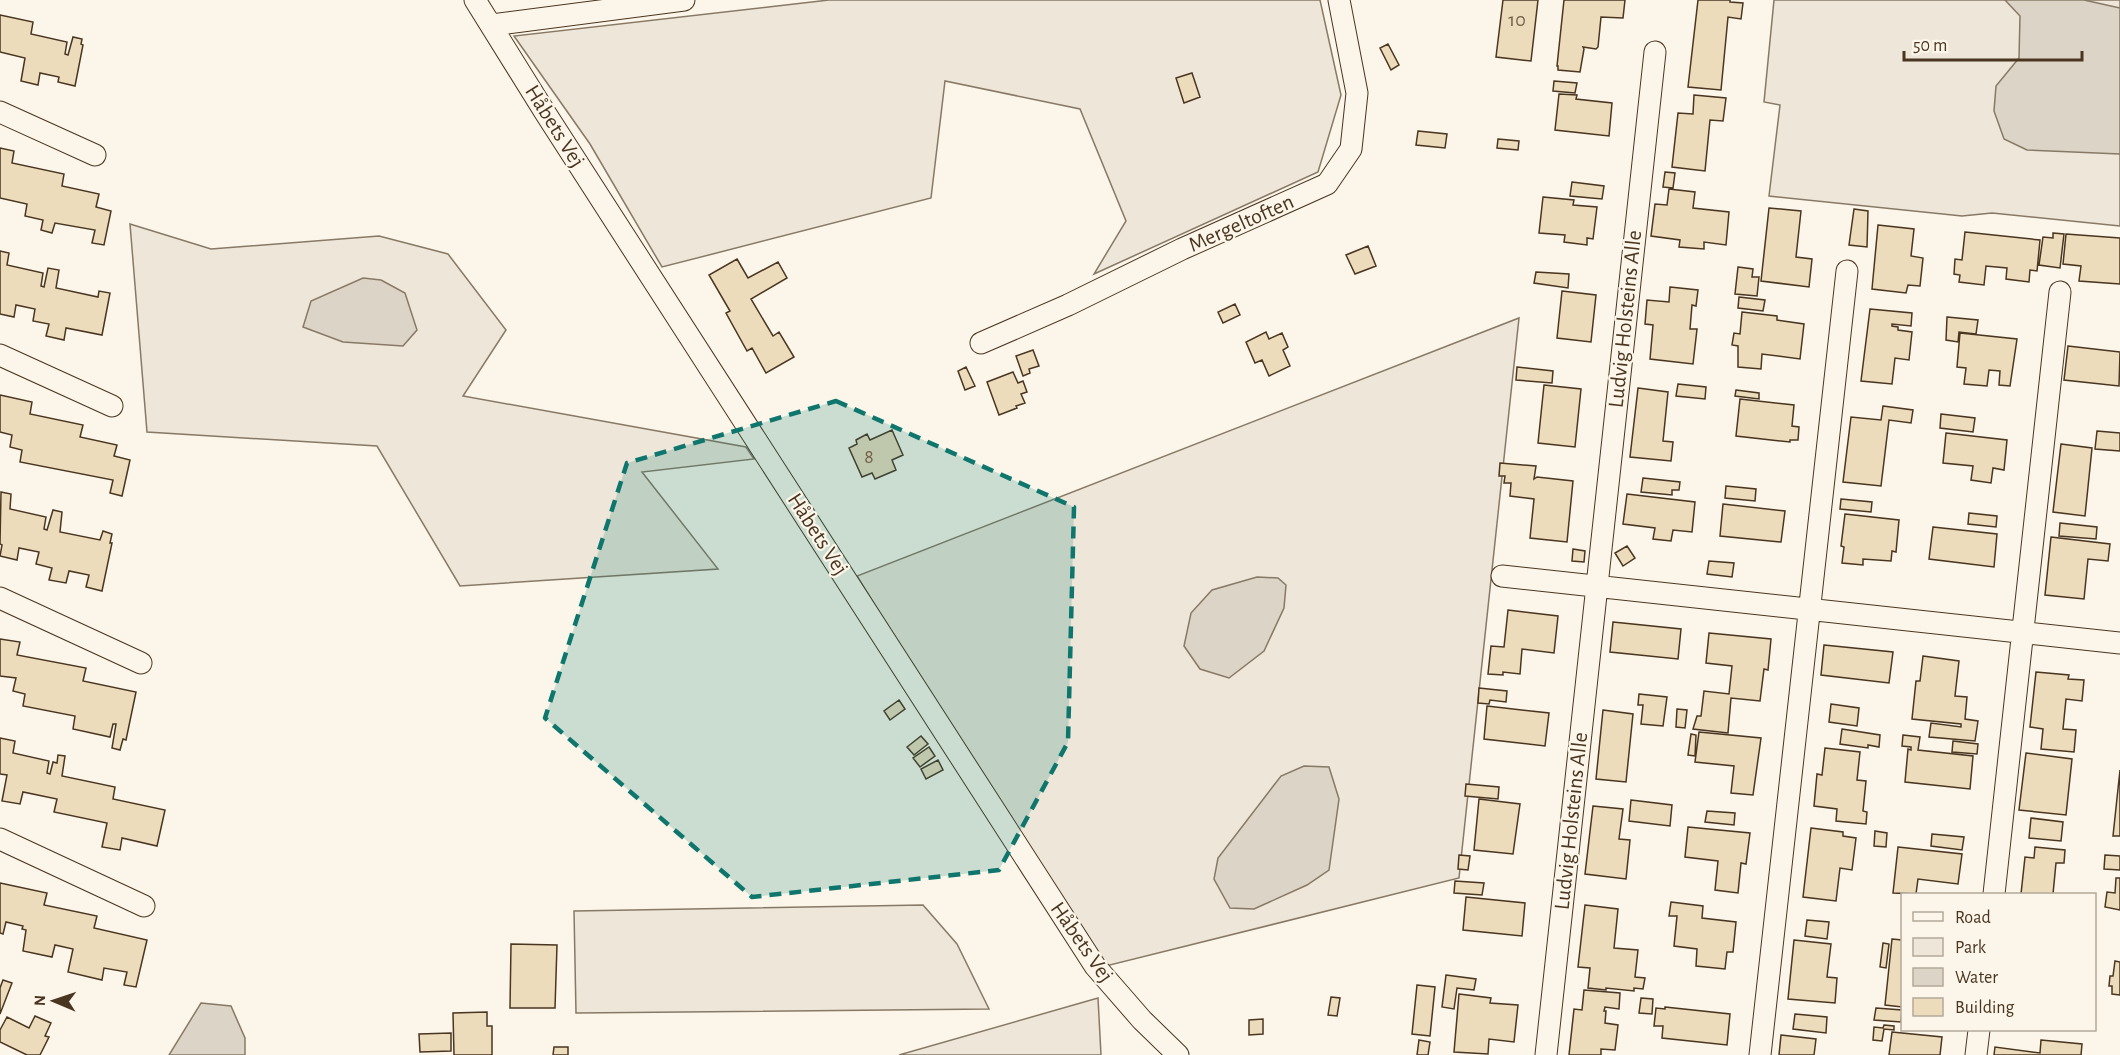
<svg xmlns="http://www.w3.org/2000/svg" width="2120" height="1055" font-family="'Alegreya Sans',sans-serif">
<rect width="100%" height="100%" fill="#fbf6e9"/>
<path fill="#ede6d9" stroke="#887966" stroke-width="1.5" d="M829,0H1320L1341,95L1318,172L1094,274L1126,221L1080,109L945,81L931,198L662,267L590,144L514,36Z
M1774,0H2120V226L1992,213L1962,216L1769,196L1780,105L1764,102Z
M130,224L211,249L379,236L448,254L506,330L463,396L746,447L754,459L642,472L718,569L460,586L377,446L147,432Z
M1519,318L1459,878L1102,967L972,763L857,576Z
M923,905L957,944L989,1009L576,1013L574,911Z
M1098,998L1101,1055H899Z"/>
<path fill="#dcd4c6" stroke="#887966" stroke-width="1.5" d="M2005,0H2084L2120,8V154L2027,150L2004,139L1994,111L1996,86L2019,58L2020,16Z
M363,278L381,280L405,293L417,330L403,346L343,342L303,327L311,301Z
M1257,577L1278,578L1286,585L1284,608L1264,651L1229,678L1200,669L1184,646L1191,613L1212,590Z
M1304,766L1329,767L1339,799L1329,870L1307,885L1254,909L1230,908L1214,879L1218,858L1281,776Z
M201,1003L231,1006L245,1038V1055H169Z"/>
<path fill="#ecdcbc" stroke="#4a3520" stroke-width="1.5" d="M1503,0H1538L1531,61L1496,57Z
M1564,0H1625L1623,18L1601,17L1598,47L1596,49L1583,47L1584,49L1580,72L1558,70V66H1557Z
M1698,0H1730V2L1743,3L1741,19L1728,17L1721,90L1688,87Z
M0,15L33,22L31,34L67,42L65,54L68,55L73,37L82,39L81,44L83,45L75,86L58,82L59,77L40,73L38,85L21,81L25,58L0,52Z
M1388,44L1399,65L1391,70L1380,48Z
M1192,73L1200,97L1184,103L1176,78Z
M1554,81L1577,83L1575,93L1553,91Z
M1559,94L1577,95L1576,99L1612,103L1609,136L1555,130Z
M1694,95L1726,98L1723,121L1710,120L1705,171L1672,167L1678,113L1693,114Z
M1418,131L1447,134L1445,148L1416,145Z
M1498,139L1519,141L1518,150L1497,148Z
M0,148L14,151L12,163L64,174L62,186L99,194L96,207L111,211L104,245L92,243L95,230L55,223L52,233L41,230L43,220L25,216L27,204L0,198Z
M1665,172L1675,173L1673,188L1663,187Z
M1572,182L1604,186L1602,199L1570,196Z
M1669,189L1695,192L1693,208L1729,212L1726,245L1704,242V249L1679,247L1680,240L1651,236L1655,204L1667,205Z
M1543,197L1574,200L1573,205L1597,207L1593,239L1587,238V245L1564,242L1565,235L1539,233Z
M1769,208L1801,211L1796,257L1812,259L1809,287L1761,281Z
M1854,209L1868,211L1867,247L1849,245Z
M1878,225L1914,229L1911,256L1923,258L1920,286L1908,285L1906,293L1872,289Z
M1965,232L2040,240L2037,271L2030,270L2029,282L2006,279L2007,268L1986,266L1984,285L1959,282L1960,275L1954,274L1955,259L1962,260Z
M2053,233L2064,234L2060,268L2039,265L2043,237L2053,238Z
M2066,234L2120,238V284L2079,281L2081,266L2063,264Z
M1368,246L1376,266L1355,274L1346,255Z
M0,251L9,253L7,265L43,273L41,286L44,287L48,268L59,270L56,288L98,297L99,291L110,293L102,335L66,328L64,340L46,336L49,324L33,321L35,309L16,305L14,317L0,314Z
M737,259L748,278L778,262L787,278L751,299L773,336L779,332L794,357L766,373L752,348L747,351L726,313L730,311L709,275Z
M1738,267L1753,269L1752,277H1759L1757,296L1735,294Z
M1536,272L1569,274L1568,288L1534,283Z
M1670,287L1698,290L1696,306L1692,305L1690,329H1697L1693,364L1650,359L1653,325L1645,324L1647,300L1669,302Z
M1562,291L1596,295L1591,342L1557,338Z
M1739,297L1765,300L1763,311L1738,308Z
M1235,304L1240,315L1223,323L1218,312Z
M1870,309L1912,313L1911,326L1892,324V326L1898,327V330L1912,332L1909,360L1895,358L1892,384L1861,381Z
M1742,312L1777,316V320L1804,324L1800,359L1762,354L1761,369L1738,367V346L1732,345L1734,333L1740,334Z
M1947,317L1978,320L1976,334L1959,332L1958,342L1946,340Z
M1266,332L1269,339L1282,333L1288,347L1283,350L1290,366L1269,376L1262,360L1255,363L1246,342Z
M1960,333L2017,339L2010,386L1999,385L2000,371L1989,370L1987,386L1964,384L1966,368L1957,367Z
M2068,346L2120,352L2119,386L2064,380Z
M1033,350L1039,366L1029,369L1030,373L1023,376L1016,356Z
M966,367L975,386L965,390L958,371Z
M1517,367L1553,371L1552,383L1516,380Z
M1013,372L1018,383L1023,381L1027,392L1021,394L1025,403L1016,406L1017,408L999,415L987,382Z
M1678,384L1706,387L1705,399L1676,396Z
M1544,385L1581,389L1575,447L1538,443Z
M1638,388L1668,392L1663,441L1673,442L1671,461L1630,457Z
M1736,390L1759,393V399L1735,396Z
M0,395L32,402L30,414L83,425L80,437L117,445L114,456L130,460L122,496L110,493L113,480L20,462L22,450L10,447L12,435L0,432Z
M1740,399L1794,405L1792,426L1799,427L1798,440H1790V442L1736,436Z
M1883,406L1913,410L1911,423L1889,420L1881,486L1843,482L1851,417L1881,420Z
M1941,414L1975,418L1973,432L1940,428Z
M892,430L903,455L892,460L896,470L875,479L872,473L862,477L849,448L857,444L856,440L867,434L870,440Z
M2097,431L2120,433V451L2095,449Z
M1946,433L2007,440L2004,470L1993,468L1991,483L1971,480L1973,466L1943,463Z
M2061,444L2092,448L2085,516L2053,512Z
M1500,463L1536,466L1534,479L1537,477L1573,481L1567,542L1530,538L1534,499L1510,496L1511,483H1504L1505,476H1499Z
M1643,478L1680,482L1679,490H1672V495L1641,492Z
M1726,486L1756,489L1755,501L1725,498Z
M1,492L11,494L10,509L46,517L44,529L47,530L53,510L62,512L60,532L100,540L103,531L112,534L110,543H112L102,591L86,587L89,575L69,571L66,583L49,580L52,568L36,564L39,552L19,548L17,560L0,556L2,545L0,544Z
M1627,494L1695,502L1692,532L1673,530L1671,541L1653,539L1655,528L1623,524Z
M1841,499L1872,502L1871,512L1840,509Z
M1723,504L1785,511L1781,542L1720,536Z
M1969,513L1997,516L1996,527L1968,524Z
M1845,514L1899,520L1896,552L1892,551L1891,561L1863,559V565L1842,563L1844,547L1841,546Z
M2060,523L2097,527L2096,539L2059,536Z
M1933,527L1997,534L1994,567L1929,559Z
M2051,537L2110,544L2108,561L2088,559L2084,599L2045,595Z
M1627,546L1635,558L1623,566L1615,553Z
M1573,549L1585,551L1584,562L1572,561Z
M1709,561L1734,563L1732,577L1707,574Z
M1508,610L1558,616L1554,653L1522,649L1520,674L1503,672V675L1488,674L1491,646L1504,647Z
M1613,622L1681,629L1678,659L1610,652Z
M1709,633L1771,639L1768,670L1764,669L1760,701L1731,698L1728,733L1693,729L1697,716H1701L1704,691L1729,694L1732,666L1706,663Z
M0,639L20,642L17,655L86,668L83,681L136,692L126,740L123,739L120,750L112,748L116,724H113L110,737L73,729L75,716L23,706L25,694L13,691L16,678L0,676Z
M1824,645L1893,652L1889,683L1821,675Z
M1923,656L1959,661L1955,696L1967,697L1965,719L1978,721L1975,741L1929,737L1931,723L1961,727V724L1912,719L1916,681H1920Z
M2036,672L2069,675L2068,679L2084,680L2082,701L2066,699L2063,729L2076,730L2074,752L2041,749L2043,729L2030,727Z
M1479,688L1507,691L1506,702L1490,700L1489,704L1478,703Z
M1639,694L1667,697L1663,726L1641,724L1643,705H1638Z
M899,700L905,709L890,720L884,711Z
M1831,704L1859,708L1857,726L1829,722Z
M1487,706L1549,713L1545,746L1484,739Z
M1677,709L1687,710L1685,728L1676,727Z
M1603,710L1633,714L1626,782L1596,779Z
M1842,729L1880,735L1879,747L1868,745V748L1840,744Z
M1699,732L1761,738L1753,795L1731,793L1734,766L1695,762Z
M1691,734L1696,735L1695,756L1688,755Z
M1903,735L1920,737L1918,750L1973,756L1970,789L1905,782L1908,749L1911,750V747L1902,746Z
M921,736L928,744L914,755L907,747Z
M0,738L15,741L13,753L49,761L47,773L50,774L53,762L57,763L58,755L65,756L62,776L115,787L113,799L165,810L157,846L122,838L120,850L102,847L107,823L54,812L57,799L23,792L20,804L2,801L7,775L0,774Z
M1953,741L1978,744L1977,754L1952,752Z
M929,747L935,756L920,767L913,758Z
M1825,748L1860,752L1857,780L1866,781L1863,811L1867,812L1866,824L1836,821L1837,809L1814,806L1817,774L1822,775Z
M2026,753L2072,759L2066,815L2019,810Z
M938,760L943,770L926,779L921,769Z
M2120,770V836H2113Z
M1466,784L1499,787L1498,799L1465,796Z
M1479,799L1520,804L1513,854L1474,850Z
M1631,800L1672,805L1670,826L1629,821Z
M1593,806L1623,809L1619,839L1630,840L1626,879L1585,874Z
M1707,811L1735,813L1734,825L1705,822Z
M2031,818L2063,822L2061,841L2029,838Z
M1688,827L1750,833L1746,864L1741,863L1738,893L1715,890L1718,861L1685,857Z
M1811,828L1843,832V836L1856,838L1852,870L1840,868L1836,901L1803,897Z
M1875,831L1887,833L1886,847L1874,846Z
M1932,834L1964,837L1962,850L1931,846Z
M1898,847L1962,854L1958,884L1918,879L1916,894L1893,893Z
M2035,847L2065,850L2064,863H2056L2053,894H2021L2025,857L2034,858Z
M1459,855L1470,856L1468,870L1458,869Z
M2105,855L2120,856V870L2104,869Z
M2116,878H2120V910L2105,907L2107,892L2115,893Z
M1455,881L1484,883L1482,895L1454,893Z
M0,883L47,893L44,905L97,916L94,928L147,940L136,987L124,985L127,972L104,968L102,980L68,972L73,949L55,945L52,957L23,951L26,930L22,929L23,926L6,922L3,934L0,933Z
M1466,897L1525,903L1522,936L1463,930Z
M1671,902L1703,906L1702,918L1736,922L1733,952H1727L1725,969L1696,966L1697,949L1674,946L1677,916H1669Z
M1585,905L1618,909L1614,948L1638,950L1635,977L1645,978L1643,989L1634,988V991L1606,988V990L1588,988L1590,968L1578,967Z
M1807,920L1829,922L1827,939L1805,936Z
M1892,939L1902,940V1007L1885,1005Z
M1794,940L1831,944L1827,977L1837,978L1835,1003L1788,999Z
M1883,943L1889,944L1886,968L1880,967Z
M511,944L557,945L555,1008H510Z
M2115,961L2120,962V995L2112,994V986H2109L2110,976H2113Z
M1446,975L1476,979L1474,990L1457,988L1454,1009L1442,1007Z
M3,980L12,983L0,1014V988Z
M1417,985L1435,987L1430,1036L1412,1034Z
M1584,990L1620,993L1619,1009L1605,1007L1604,1011H1606L1605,1023L1618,1025L1615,1050L1601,1049V1055H1569L1574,1009L1582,1010Z
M1459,994L1491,998L1490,1003L1518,1005L1514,1042L1489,1039L1488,1054L1454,1052Z
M1331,997L1340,998L1337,1016L1328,1015Z
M1641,998L1653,999L1652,1014L1639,1013Z
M1665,1007L1730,1014L1727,1045L1662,1038L1663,1026H1654L1656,1008L1665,1009Z
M1876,1008L1902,1010L1901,1022L1874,1020Z
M487,1012V1026H492V1055H454L453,1013Z
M1795,1014L1827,1017L1826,1033L1793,1029Z
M35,1016L51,1023L45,1036L49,1037L40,1055H27L0,1042V1030L7,1017L29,1028Z
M1263,1019V1034L1249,1035V1020Z
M1884,1025L1894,1026V1030L1884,1029L1882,1041L1873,1040L1874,1027L1883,1028Z
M1892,1032L1942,1037L1940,1055H1889Z
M451,1033V1051L420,1052L419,1034Z
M1781,1035L1816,1039L1814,1055H1779Z
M1419,1040L1430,1042L1428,1055H1417Z
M2041,1040L2082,1044L2081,1055H1994L1995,1047L2040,1053Z
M554,1047H568V1055H553Z"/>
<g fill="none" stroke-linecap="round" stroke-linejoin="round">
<g stroke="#4a3520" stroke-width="23">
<path id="street" d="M475,0L546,114L1095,966L1142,1020L1178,1055
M492,25L684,0
M0,112L95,155
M981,343L1068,305L1182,249L1327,184L1351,149L1357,93L1339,0
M0,355L112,406
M1502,576L2120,643
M0,598L141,663
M0,839L144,906
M1994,894L2060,292
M1546,1055L1655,52
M1760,1055L1847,271
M1976,1055L1979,1030"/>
</g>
<use href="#street" stroke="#fbf6e9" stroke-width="21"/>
</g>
<path fill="#0f766e" fill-opacity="0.2" stroke="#0f766e" stroke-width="4.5" stroke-dasharray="12 8" stroke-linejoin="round" d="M836,401L1074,507L1068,742L999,870L752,897L545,718L627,463Z"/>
<g text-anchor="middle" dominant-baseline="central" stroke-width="4.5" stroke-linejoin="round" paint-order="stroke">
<g font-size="20" fill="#725f47">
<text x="1517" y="20">10</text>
<text x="869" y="457">8</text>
</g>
<g font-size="22" fill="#4a3520" stroke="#fbf6e9">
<text transform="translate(555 126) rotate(58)">Håbets Vej</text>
<text transform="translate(1241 223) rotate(-24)">Mergeltoften</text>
<text transform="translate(1625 319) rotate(-84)">Ludvig Holsteins Alle</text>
<text transform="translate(818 534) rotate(57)">Håbets Vej</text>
<text transform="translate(1571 821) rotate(-84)">Ludvig Holsteins Alle</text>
<text transform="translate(1082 942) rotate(55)">Håbets Vej</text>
</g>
</g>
<rect x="1901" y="893" width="195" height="138" fill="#fbf6e9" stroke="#b4a999" stroke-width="1.5"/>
<rect x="1913" y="912" width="30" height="9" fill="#fbf6e9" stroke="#b4a999" stroke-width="1.5"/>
<text x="1955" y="923" font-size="18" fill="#4a3520">Road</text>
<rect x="1913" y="938" width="30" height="18" fill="#ede6d9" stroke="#b4a999" stroke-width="1.5"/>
<text x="1955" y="953" font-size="18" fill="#4a3520">Park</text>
<rect x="1913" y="968" width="30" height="18" fill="#dcd4c6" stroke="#b4a999" stroke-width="1.5"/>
<text x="1955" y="983" font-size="18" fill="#4a3520">Water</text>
<rect x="1913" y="998" width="30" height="18" fill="#ecdcbc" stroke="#b4a999" stroke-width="1.5"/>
<text x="1955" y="1013" font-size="18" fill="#4a3520">Building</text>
<g transform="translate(54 1001) rotate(272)" stroke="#fbf6e9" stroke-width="4.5" paint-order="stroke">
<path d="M0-4.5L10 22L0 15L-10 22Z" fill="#4a3520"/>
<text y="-9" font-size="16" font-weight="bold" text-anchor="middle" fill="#4a3520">N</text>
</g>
<path d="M1904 51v9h178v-9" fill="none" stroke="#4a3520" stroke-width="3"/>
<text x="1913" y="51" font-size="18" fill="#4a3520" stroke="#fbf6e9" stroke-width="4.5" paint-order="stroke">50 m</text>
</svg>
